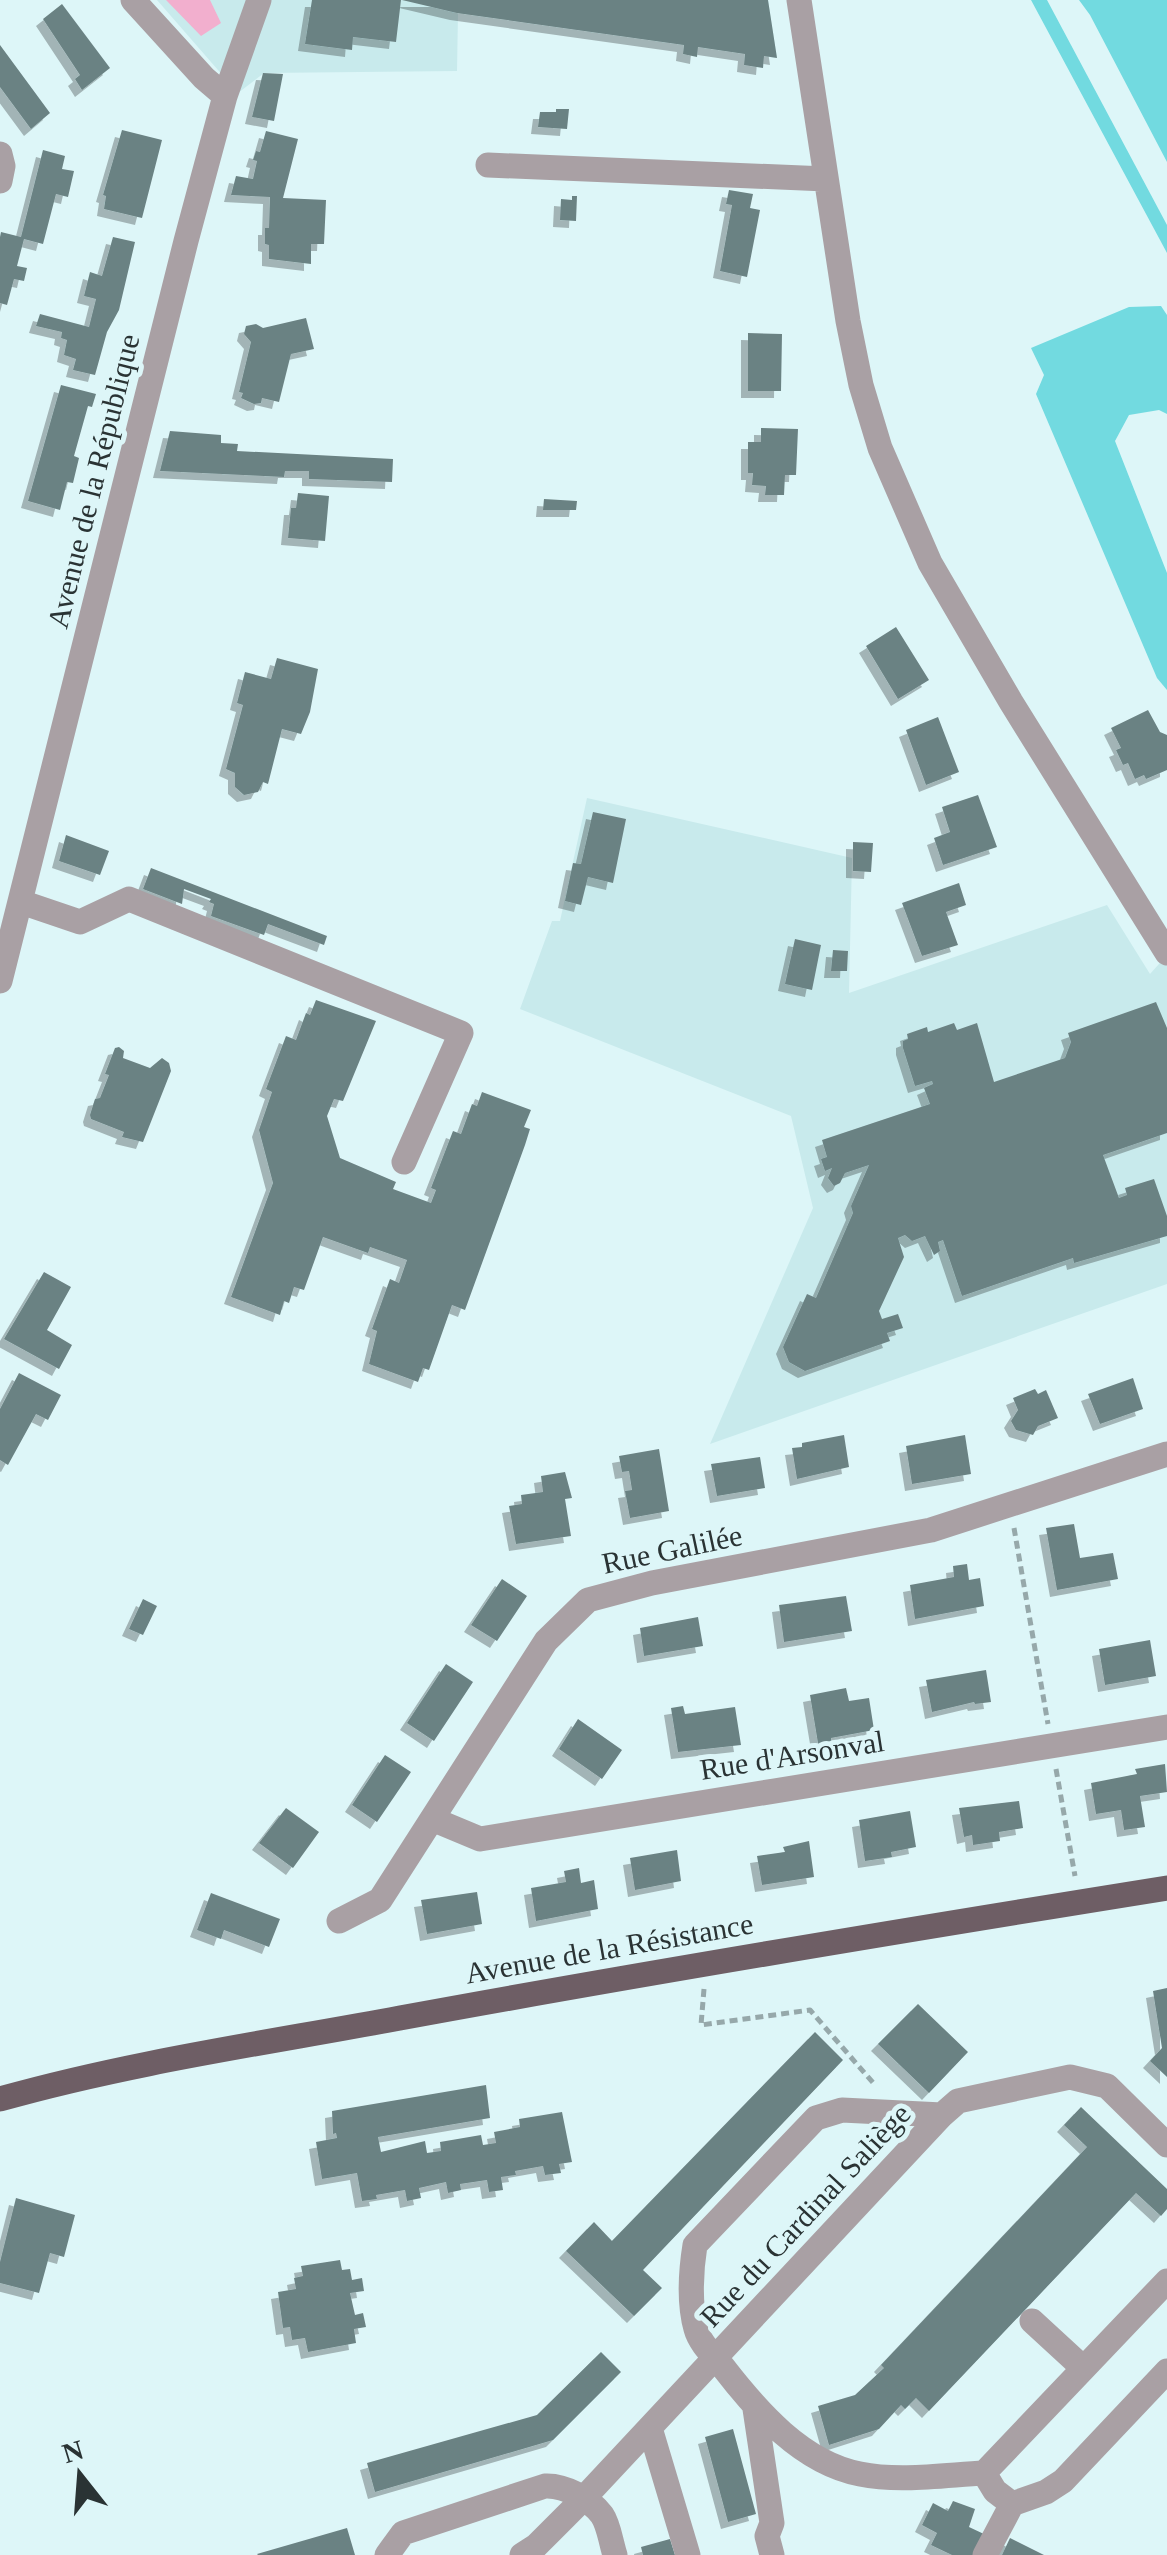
<svg xmlns="http://www.w3.org/2000/svg" width="1167" height="2555" font-family="Georgia,serif">
<defs>
<filter id="shadow"><feDropShadow dx="-7" dy="7" stdDeviation="0" flood-color="#0004"/></filter>
</defs>
<rect width="100%" height="100%" fill="#ddf6f8"/>
<path fill="#c8eaec" d="M157,0H768L777,58L458,13L457,71L264,73L238,93Z
M587,798L852,858L849,993L1107,905L1150,974L1167,955V1284L710,1444L813,1208L791,1116L520,1009L552,921H560Z"/>
<path fill="#f2afce" d="M166,0H210L221,23L201,36Z"/>
<path fill="#72dae0" d="M1031,0H1047L1167,225V253Z
M1079,0H1167V162L1090,15Z
M1161,306L1167,315V414L1159,410L1129,415L1115,441L1167,573V690L1157,678L1036,394L1044,375L1031,348L1129,307Z"/>
<path fill="#6b8283" filter="url(#shadow)" d="M312,0H401L396,42L353,37L352,50L305,44Z
M402,0H768L777,58L764,56L763,68L744,65L745,54L698,47L697,57L683,54L684,45L457,13Z
M62,4L110,68L82,90L75,79L80,75L43,19Z
M0,45L50,113L31,129L0,87Z
M263,73L283,74L274,121L252,117Z
M556,109H569L567,129L538,127L540,112H556Z
M122,130L162,140L142,218L104,209L106,196L103,195Z
M266,131L298,139L283,198L326,200L324,244H311V264L269,259V245L265,244V228H269L270,197L231,195L236,176L253,179L257,161L253,160L256,151L260,152Z
M43,150L65,156L62,169L74,171L68,197L56,194L43,244L24,239L17,266L27,268L24,281L14,279L7,305L0,303V237L1,232L21,237Z
M729,190L753,194L750,208L760,210L747,277L720,271L732,205L726,204Z
M572,196H577L576,221L560,220L561,199L572,200Z
M113,237L135,242L119,310L107,332L95,375L73,370L76,359L64,355L67,340L61,338L62,332L36,326L40,314L89,327L96,299L84,296L90,272L102,276Z
M306,318L314,349L291,354L279,402L262,398L261,403L254,404L241,398L243,393L239,392L251,342L244,334L246,326L256,324L263,328Z
M748,333L782,334L781,391H748Z
M61,385L96,394L92,407L88,406L74,456L79,458L73,483L67,482L60,510L28,501Z
M761,428L798,429L796,475H785L784,495H765L766,486L752,485L753,473H748V442H761Z
M170,431L221,435V443L238,444L237,451L393,459L392,482L309,479V471H285L284,477L160,471Z
M298,493L329,496L325,541L288,538L291,508H296Z
M544,499L577,501L576,510H543Z
M896,627L929,680L898,699L866,646Z
M277,658L318,669L310,712L301,734L282,729L268,784L263,782L258,792L244,795L235,787V773L226,769L243,705L237,703L245,672L271,679Z
M1148,710L1160,732L1167,735V770L1146,779L1144,775L1135,779L1128,763L1123,765L1116,750L1121,748L1111,728Z
M938,717L959,772L926,785L906,730Z
M978,795L997,847L943,865L934,838L950,832L942,807Z
M593,812L626,819L613,883L588,877L581,905L565,901L573,863L581,864Z
M66,835L109,851L100,875L59,861Z
M853,842L873,843L871,872L853,871Z
M151,868L327,936L324,945L268,924L264,935L211,916L214,904L209,902L211,899L184,889L182,904L143,889Z
M959,883L966,905L946,912L958,945L922,956L902,903Z
M795,939L821,945L812,990L785,984Z
M833,950L848,951L847,971H831Z
M316,1000L376,1021L343,1101L334,1099L327,1116L340,1158L396,1182L393,1189L431,1203L436,1190L431,1188L453,1131L461,1134L472,1104L477,1106L482,1092L531,1110L524,1127L530,1129L525,1145L465,1310L452,1305L429,1370L423,1368L418,1382L369,1364L377,1331L372,1329L390,1279L399,1283L407,1260L370,1247L368,1253L323,1237L304,1290L294,1287L289,1303L284,1301L280,1315L231,1297L273,1183L259,1130L272,1092L266,1089L286,1036L296,1040L306,1013L310,1015Z
M1156,1002L1167,1028V1133L1103,1155L1119,1198L1127,1195L1125,1188L1154,1179L1167,1216V1236L1074,1263L1073,1258L962,1296L943,1240L938,1242L940,1251L934,1255L925,1236L912,1241L905,1235L898,1238L904,1257L879,1311L882,1319L898,1314L903,1328L887,1333L890,1341L805,1371L789,1362L783,1347L807,1294L816,1298L853,1213L851,1206L869,1165L845,1173L840,1183L834,1186L828,1178L832,1168L825,1171L821,1159L827,1157L822,1140L930,1104L924,1088L933,1084L932,1081L915,1086L903,1048V1041L908,1039L907,1034L927,1027L928,1032L954,1023L957,1030L977,1023L994,1082L1065,1058L1071,1042L1068,1033Z
M119,1047L124,1051L123,1058L150,1068L162,1058L169,1063L171,1071L143,1142L122,1137L124,1132L91,1119L90,1115L95,1099L100,1098L109,1075L105,1074L115,1048Z
M44,1272L71,1287L47,1330L72,1345L59,1369L4,1339Z
M19,1373L61,1395L48,1420L36,1414L8,1465L0,1460V1409Z
M1133,1378L1143,1409L1100,1424L1088,1394Z
M1035,1389L1038,1394L1046,1390L1058,1418L1038,1426L1033,1435L1016,1430L1011,1421L1018,1410L1013,1398Z
M844,1435L849,1467L797,1479L792,1448L802,1447V1443Z
M965,1435L971,1474L912,1484L906,1446Z
M659,1449L669,1511L630,1518L625,1491L632,1490L629,1471L622,1472L619,1456Z
M760,1457L765,1488L717,1496L711,1464Z
M565,1472L572,1498L565,1499L571,1536L516,1544L509,1506L522,1504L521,1495L543,1492L541,1476Z
M1074,1524L1080,1558L1113,1553L1118,1579L1057,1590L1046,1528Z
M967,1564L969,1580L980,1578L984,1606L915,1619L910,1585L954,1577L953,1566Z
M502,1579L527,1596L497,1641L471,1625Z
M846,1596L852,1631L784,1642L779,1605Z
M143,1599L157,1606L143,1635L129,1629Z
M698,1617L703,1646L644,1656L640,1628Z
M1150,1640L1156,1676L1105,1685L1099,1649Z
M446,1664L473,1682L434,1741L407,1723Z
M986,1670L991,1702L975,1704L974,1702L932,1712L926,1680Z
M846,1688L849,1701L869,1698L874,1730L831,1738L832,1747L819,1749L810,1695Z
M683,1706L685,1714L735,1707L741,1745L678,1752L671,1708Z
M578,1719L622,1750L602,1779L559,1749Z
M385,1755L411,1772L377,1822L352,1805Z
M1165,1764L1167,1792L1140,1796L1145,1827L1124,1830L1121,1810L1096,1814L1091,1783L1137,1774L1135,1769Z
M1019,1801L1023,1828L999,1832L1000,1841L973,1845L972,1835L964,1837L959,1808Z
M286,1808L319,1832L293,1868L259,1843Z
M910,1811L916,1847L891,1852L892,1857L865,1861L859,1820Z
M809,1841L814,1877L762,1885L757,1856L785,1852L783,1847Z
M677,1850L681,1881L635,1890L630,1858Z
M579,1868L581,1883L594,1880L598,1909L536,1921L531,1888L566,1882L564,1871Z
M477,1892L482,1924L427,1934L421,1900Z
M211,1893L280,1919L269,1947L224,1930L221,1939L197,1930Z
M1167,1988V2077L1150,2061L1162,2048L1153,1991Z
M918,2004L968,2052L929,2093L878,2044Z
M815,2032L843,2060L643,2270L662,2288L634,2316L566,2251L594,2222L612,2241Z
M486,2085L490,2118L378,2137L381,2152L425,2141L427,2153L441,2151L440,2142L481,2135L483,2145L496,2143L494,2132L520,2127L519,2119L562,2112L572,2162L559,2164L561,2173L545,2175L543,2166L515,2171L516,2175L501,2177L503,2190L489,2192L487,2180L460,2184L461,2190L448,2193L446,2182L419,2188L421,2198L407,2201L405,2190L376,2195L377,2199L362,2201L357,2173L322,2179L316,2142L337,2138L336,2133L333,2134L332,2111Z
M1081,2107L1167,2189V2209L1161,2216L1136,2193L929,2411L916,2398L905,2409L901,2405L879,2429L829,2445L818,2406L855,2395L884,2368L881,2365L1087,2147L1064,2125Z
M16,2198L75,2215L64,2257L50,2253L39,2293L0,2283V2262Z
M340,2260L342,2270L350,2269L352,2280L362,2278L364,2291L350,2293L355,2315L363,2313L366,2327L354,2329L356,2343L308,2352L305,2338L292,2340L290,2327L283,2328L278,2292L296,2289L294,2278L303,2276L301,2266Z
M601,2352L621,2372L553,2440L375,2492L367,2463L537,2415Z
M733,2429L756,2514L728,2522L705,2437Z
M953,2501L975,2509L969,2527L986,2535L976,2555H952L931,2545L937,2533L922,2525L933,2503L948,2511Z
M347,2528L355,2555H258L257,2554Z
M1010,2538L1044,2555H1002Z
M670,2539L675,2555H643L641,2547Z"/>
<g fill="none" stroke-linecap="round" stroke-linejoin="round">
<path stroke="#96a8aa" stroke-width="5" stroke-dasharray="8 5" stroke-linecap="butt" d="M1014,1528L1048,1724
M1056,1769L1075,1876
M704,1989L701,2025L810,2010L875,2085"/>
<path stroke="#a9a0a4" stroke-width="25" d="M133,0L204,78L225,96
M799,0L848,321L861,385L880,448L930,563L1011,702L1167,953
M0,154L3,166L0,181
M488,165L826,179
M21,902L80,922L129,899L461,1033L404,1162
M0,981L186,241L225,96L259,0
M432,1819L480,1839L1167,1727
M339,1921L380,1900L546,1641L588,1600L652,1583L931,1530L1167,1454
M942,2115L842,2110L816,2118L695,2245C691,2270 689,2304 696,2329C700,2344 714,2356 723,2367C757,2411 802,2463 860,2474C899,2482 945,2475 984,2473
M1167,2281L984,2473L995,2491L1012,2504L1046,2492L1063,2481L1167,2371
M1032,2321L1082,2367
M755,2409L772,2523L767,2536L772,2555
M650,2428L688,2555
M387,2555L403,2533L545,2486C565,2485 590,2499 602,2515C609,2525 611,2543 615,2555
M522,2555L536,2546L583,2499L942,2115L958,2101L1070,2077L1107,2086L1167,2145
M985,2555L1012,2504"/>
<path stroke="#6e5e65" stroke-width="25" d="M0,2099C131,2062 266,2043 400,2018C655,1971 911,1929 1167,1888"/>
</g>
<g text-anchor="middle" dominant-baseline="central" stroke-width="10" stroke-linejoin="round" paint-order="stroke">
<g font-size="30" fill="#2a3334" stroke="#ddf6f8">
<text transform="translate(93 481) rotate(-76)">Avenue de la République</text>
<text transform="translate(672 1549) rotate(-12)">Rue Galilée</text>
<text transform="translate(792 1755) rotate(-9)">Rue d'Arsonval</text>
<text transform="translate(609 1948) rotate(-10)">Avenue de la Résistance</text>
<text transform="translate(805 2215) rotate(-47)">Rue du Cardinal Saliège</text>
</g>
</g>
<g transform="translate(80 2475) rotate(343)" stroke="#ddf6f8" stroke-width="8" paint-order="stroke">
<path d="M0-8L18 38L0 25L-18 38Z" fill="#2a3334"/>
<text y="-15" font-size="28" font-weight="bold" text-anchor="middle" fill="#2a3334">N</text>
</g>
</svg>
